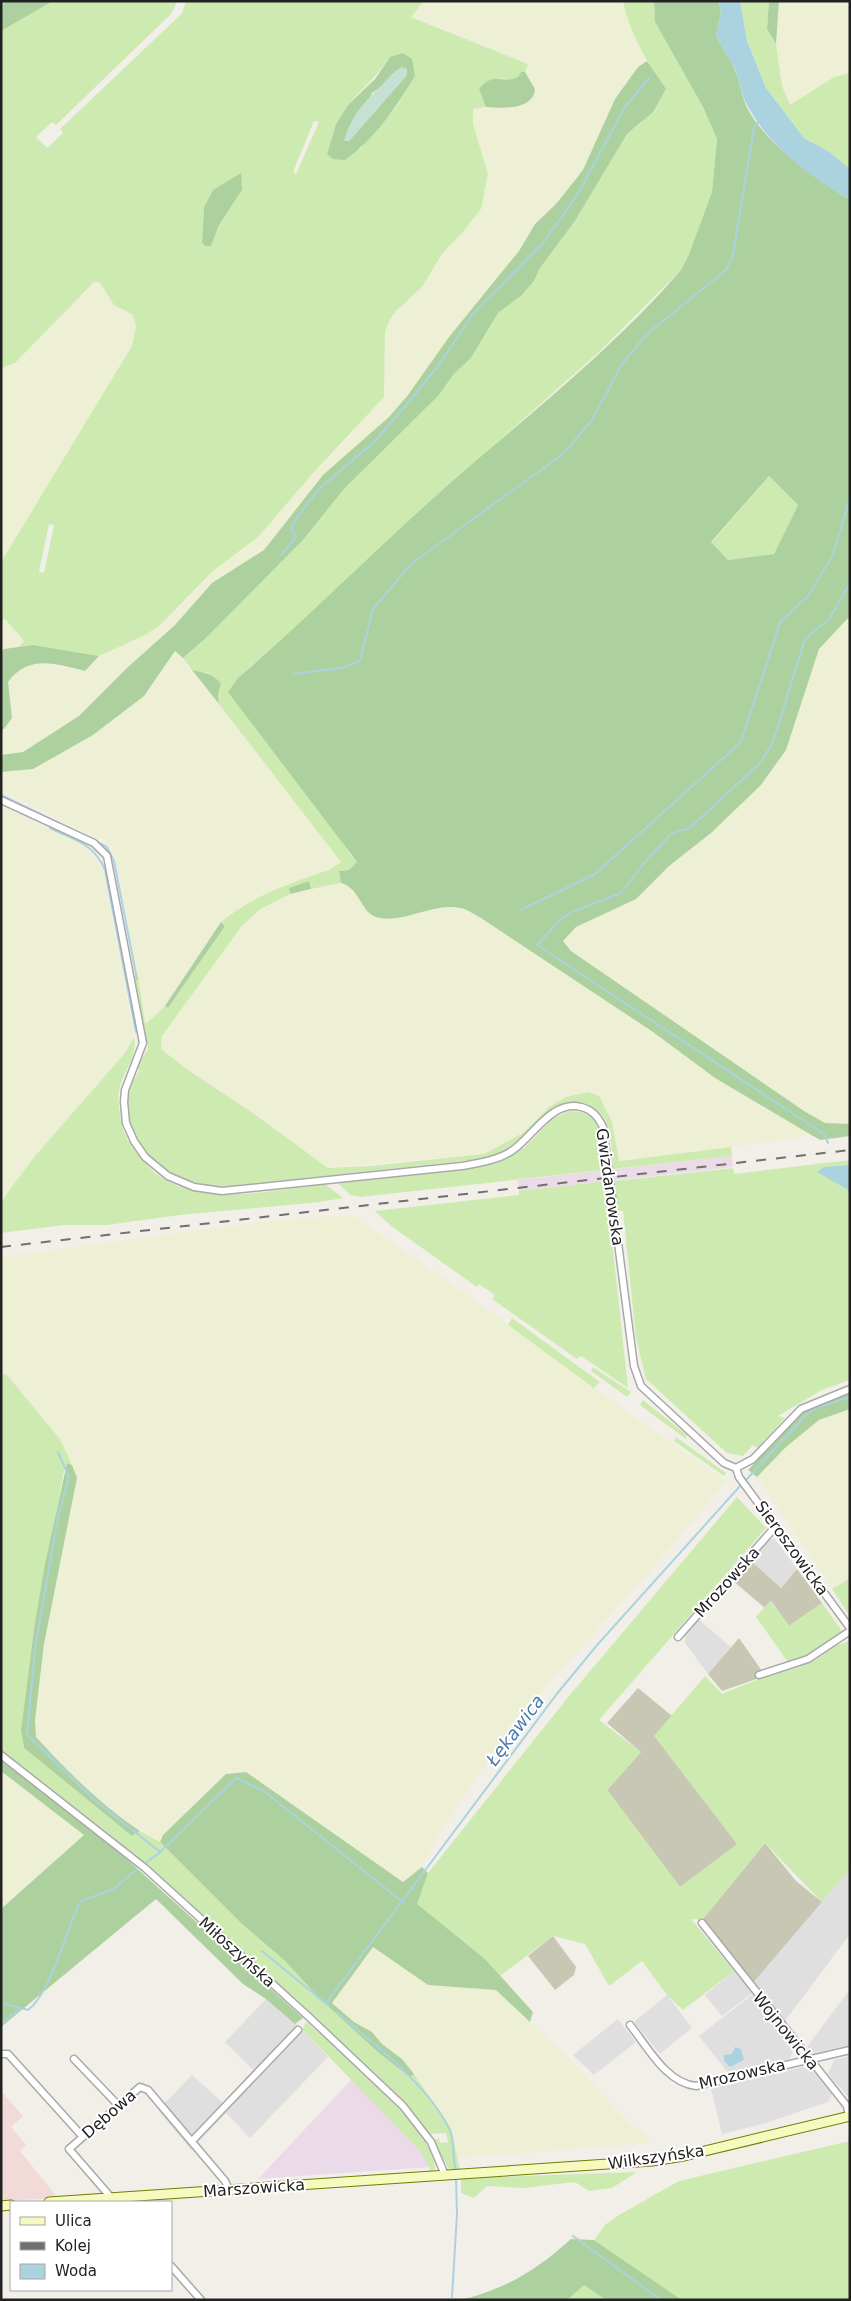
<svg xmlns="http://www.w3.org/2000/svg" width="851" height="2301" font-family="'DejaVu Sans',sans-serif">
<rect width="100%" height="100%" fill="#f2efe9"/>
<path fill="#e0dfdf" d="M768,1539H775L797,1569L781,1588L750,1560Z
M698,1619L731,1647L708,1674L685,1643L686,1633Z
M850,1869V1934L785,2021L752,1984Z
M734,1971L752,1993L722,2016L705,1995Z
M850,1989V2045L812,2054L807,2047Z
M753,1994L794,2046L790,2059L729,2074L699,2036Z
M667,1995L692,2028L660,2054L634,2022Z
M266,1999L302,2029L328,2057L250,2138L226,2113L191,2150L158,2110L192,2075L223,2103L253,2070L225,2042Z
M618,2019L636,2042L594,2075L573,2055Z
M850,2056V2099L828,2074L834,2060Z
M802,2067L813,2071L832,2094L828,2102L763,2124L722,2134L711,2089Z"/>
<path fill="#f2dad9" d="M1,2091L23,2116L11,2127L26,2145L20,2151L58,2198L1,2201Z"/>
<path fill="#ebdbe8" d="M732,1156L733,1167L519,1191L518,1180Z
M352,2079L421,2152L431,2167L258,2179Z"/>
<path fill="#c7c7b4" d="M750,1560L781,1588L797,1569L822,1603L789,1626L771,1601L765,1608L732,1580Z
M739,1638L762,1671L757,1673L759,1678L722,1691L708,1674Z
M638,1688L672,1716L655,1736L738,1844L680,1887L607,1790L641,1752L607,1723Z
M765,1843L796,1881L822,1902L752,1984L702,1920Z
M553,1936L576,1967L574,1975L555,1990L528,1956Z"/>
<path fill="#eef0d5" d="M424,1H623L627,18L647,61L638,67L615,99L583,170L556,204L535,224L519,251L449,337L408,395L389,417L323,475L264,550L212,583L175,625L128,667L79,716L23,752L1,755V730L4,729L11,704L7,693L8,682L15,672L32,663L85,671L104,653L145,635L170,616L213,571L259,536L313,473L351,435L385,362V331L389,321L481,209L488,174L473,124V109L496,108L534,94L535,89L525,72L528,64L411,16Z
M779,1H850V73L833,77L790,105L782,86L776,44Z
M94,282L100,283L114,305L133,315L136,326L132,346L1,562V368L15,363Z
M850,616V1124H844L825,1123L804,1111L571,951L562,941L576,927L636,899L669,866L711,833L761,785L786,750L819,649Z
M4,619L24,641L19,647L4,649L1,652V622Z
M175,651L219,704L341,862L331,869L252,900L232,913L221,922L165,1006L147,1023H145L121,884L116,861L109,844L1,790V772L33,769L93,735L144,695Z
M1,805L83,846L96,857L102,867L134,1037L125,1053L35,1156L1,1203Z
M341,883L351,886L370,914L376,917L414,914L443,908H461L481,918L653,1032L715,1078L808,1133L792,1139L619,1161L612,1122L599,1096L566,1097L539,1115L523,1133L484,1154L328,1168L257,1116L188,1070L161,1049L162,1036L219,956L250,916L290,894L327,884Z
M352,1215L458,1288L636,1418L727,1481L674,1544L510,1727L440,1833L422,1867L403,1882L246,1772L226,1774L163,1835L160,1842L116,1814L86,1789L36,1737L35,1720L44,1644L77,1478L72,1465L7,1375L1,1374V1257L268,1221Z
M850,1409V1578L832,1589L757,1477L786,1447L819,1420Z
M1,1771L85,1835L1,1909Z
M373,1947L428,1985L496,1990L583,2072L632,2127L643,2131L650,2143L457,2158L451,2129L414,2074L402,2059L382,2044L372,2032L354,2022L332,2003Z"/>
<path fill="#cdebb0" fill-rule="evenodd" d="M53,1H178L170,15L56,125L52,122L36,137L47,148L63,133L60,129L176,19L182,13L186,1H424L411,17L528,64L525,72H521L518,77L512,80L498,78L479,89L486,107L473,109V124L488,174L481,209L462,233L442,254L422,287L396,311L389,321L385,331L384,397L313,473L259,536L213,571L159,626L145,635L99,656L33,645L19,647L24,641L5,619L1,622V562L132,346L136,326L133,315L114,305L100,283L94,282L15,363L1,368V31ZM390,57L411,59L415,76L396,107L360,149L327,154C332,137 337,118 349,104C364,87 376,77 390,57ZM314,121L319,122L296,174L293,172ZM213,190H242L219,225L211,245L202,242L204,207ZM49,524L54,525L44,573L39,572Z
M623,1H654L655,22L703,107L717,139L712,192L689,254L681,270L599,352L447,487L331,595L239,677L349,853L357,862L349,870L339,871L341,883L311,889L309,881L289,888L290,894L259,910L241,927L162,1036L161,1049L188,1070L257,1116L328,1168L371,1166L484,1154L523,1133L549,1107L566,1097L588,1092L599,1096L612,1122L619,1161L731,1147L732,1156L613,1169C612,1155 612,1137 607,1124C598,1102 570,1096 552,1109C544,1114 539,1122 533,1128C517,1143 502,1153 481,1159L222,1187C182,1184 149,1167 133,1129C128,1119 125,1106 127,1095C129,1084 135,1079 139,1071C134,1060 147,1057 148,1047C148,1041 143,1034 142,1028C137,1012 135,994 132,977L138,976L145,1023H147L165,1006L168,1008L225,926L221,922C253,895 292,883 331,869L341,862L219,704L218,694L221,685L208,673L192,670L183,658L206,638L303,540L344,489L438,396L454,374L471,358L498,313L522,295L534,281L540,268L575,221L627,134L642,122L666,90C647,62 630,34 623,1Z
M740,1H769L767,29L776,44L782,86L790,105L834,77L850,73V169L828,151L804,138L766,88L747,41Z
M769,476L798,505L774,554L728,560L711,543Z
M134,1037C138,1056 125,1068 120,1087C117,1096 119,1111 121,1121C123,1134 130,1144 138,1154C179,1214 264,1191 325,1184L343,1198L320,1202L180,1215L107,1225H64L1,1233V1203L10,1189L35,1156L125,1053Z
M570,1111L582,1112L594,1118L602,1140L604,1170L360,1197L350,1195L338,1183L457,1171L497,1161L524,1148L553,1118Z
M850,1160V1380L822,1390L778,1416L785,1418L758,1448L753,1445L743,1456L727,1453L646,1379L636,1338L623,1211H618L614,1181L733,1168L734,1174Z
M608,1181L611,1212L609,1213L628,1388L581,1356L577,1359L492,1299L495,1295L479,1284L477,1287L391,1226L375,1211L519,1195V1191Z
M512,1318L600,1382L594,1388L508,1325Z
M593,1367L631,1392L627,1397L591,1371Z
M1,1374L7,1375L60,1439L72,1465L67,1463L64,1471L34,1629L21,1730L24,1748L132,1836L140,1831L160,1842L242,1924L285,1961L321,2000L379,2053L410,2076L414,2074L451,2129L460,2170L449,2169L433,2140L439,2138L440,2143L448,2142L446,2133L429,2134L404,2102L355,2055L254,1965L229,1939L104,1830L1,1752Z
M643,1400L687,1435L686,1439L640,1405Z
M676,1437L726,1473L724,1476L674,1441Z
M737,1497L766,1528L599,1720L641,1752L607,1790L680,1887L737,1844L654,1736L705,1676L722,1694L761,1678L799,1667L817,1659L835,1646L849,1641L850,1869L822,1902L765,1843L702,1920L691,1919L734,1971L683,2010L667,1995L642,1961L609,1986L585,1944L553,1936L500,1976L485,1959L416,1904L428,1873L569,1696Z
M850,1578V1616L832,1589Z
M770,1601L789,1626L822,1603L842,1631C828,1647 808,1656 788,1662L756,1617Z
M307,2022C335,2048 438,2132 435,2169L431,2171L421,2152L302,2029Z
M850,2141V2300H682L594,2240L606,2224L619,2215L679,2181Z
M637,2172L612,2188L589,2191L575,2182L523,2188L487,2186L474,2198L461,2193V2180L468,2178Z
M583,2284L606,2300H567Z"/>
<path fill="#add19e" fill-rule="evenodd" d="M1,1H53L1,31Z
M654,1H719L721,13L716,36C722,47 730,58 735,70C740,80 741,92 745,103C759,138 818,182 850,199V616L819,649L786,750L761,785L711,833L669,866L636,899L576,927L563,941L571,951L804,1111L825,1123L850,1124V1136L820,1140L808,1133L715,1078L653,1032L481,918C475,915 467,909 460,908C434,902 401,925 376,917C361,913 360,888 341,883L339,871L349,870L357,862L228,692L239,677C311,615 377,548 448,485C527,416 612,350 681,270L689,254L712,192L717,139L703,107L655,22ZM769,476L798,505L774,554L728,560L711,542Z
M769,1H779L776,44L767,29Z
M403,53L412,59L415,76C396,107 375,139 345,160L333,159L327,154L336,124L348,105L375,79L390,57ZM407,69L406,76L349,141L372,93Z
M647,61L666,89L653,112L627,134L575,221L540,268L534,281L522,295L498,313L471,358L454,374L438,396L344,489L303,540L206,638L183,658L175,651L144,696L93,735L33,769L1,772V755L23,752L79,716L128,667L175,625L212,583L264,550L323,475L389,417L408,395L449,337L519,251L535,224L556,204L583,170L615,99L638,67Z
M521,72H525L535,89C533,111 501,108 486,107L479,89C495,70 502,85 518,77Z
M241,173L242,190L219,225L211,246H205L202,242L204,207L213,190Z
M33,645L99,656L85,671C55,664 29,654 8,682L12,718L4,729L1,730V652L4,649Z
M192,670C204,672 214,674 221,684L218,694L219,704Z
M309,881L311,889L290,894L289,888Z
M221,922L225,926L168,1008L165,1006Z
M850,1393V1409L819,1420L786,1447L757,1477L748,1470L807,1408Z
M67,1463L72,1465L77,1478L44,1644L35,1720L36,1737C68,1772 101,1805 140,1831L132,1836L24,1748L21,1730L34,1629L45,1564Z
M1,1759L121,1854L303,2018L295,2024L266,1999L243,1984L156,1899L1,2027V1909L84,1835L1,1771Z
M246,1772L403,1882L422,1867L428,1873L417,1904L485,1959L533,2012L530,2022L496,1990L428,1985L373,1947L332,2003L354,2022L372,2032L382,2044L402,2059L414,2074L410,2077L379,2053L321,2000L285,1961L242,1924L160,1842L163,1835L226,1774Z
M571,2239L594,2240L682,2300H606L584,2285L567,2300H461C505,2289 537,2270 571,2239Z"/>
<path fill="#c6e0d4" d="M402,67L407,69L406,76L349,141H344C350,118 362,104 379,88C388,79 390,74 402,67Z"/>
<path fill="#aad3df" d="M719,1H740L747,41L766,88L804,138L828,151L850,169V199C811,178 768,145 747,105C741,94 740,80 735,69C729,58 722,47 716,36L721,13Z
M850,1165V1191L817,1172L824,1167Z
M735,2047L741,2049L744,2060L730,2067L724,2061V2055L732,2054Z"/>
<g fill="none" stroke-linecap="round" stroke-linejoin="round">
<path stroke="#aad3df" stroke-width="2" d="M1,5L7,1
M281,555L296,537L291,528L293,523L319,489L374,442L409,402L438,366L473,314L542,244L576,197L625,107L649,78
M293,674L342,668L360,661L373,609L411,564L563,454L592,420L622,364L647,334L726,270L733,255L754,128L758,122
M1,795L71,829
M50,828C74,840 94,843 105,870L136,1032
M95,841L107,847L114,861L137,979
M521,910L595,874L741,742L780,622L808,596L833,555L850,498
M828,1143L824,1134L537,945L561,919L572,912L621,893L644,863L670,835C676,829 684,832 691,827L761,762L773,742L805,639L829,619L850,583
M58,1452L69,1477L58,1517L35,1648L27,1735L96,1801L160,1852
M747,1479L805,1416L816,1408L850,1397
M147,1862L158,1854L236,1778L264,1791L404,1903
M262,1951L329,2006
M1,2003L21,2008
M326,2003L556,1695L598,1644L741,1485
M336,2012C374,2044 426,2083 449,2128C456,2141 451,2156 456,2169
M1,2023L21,2008L28,2010C52,1992 66,1928 81,1901L114,1889L136,1870
M573,2236L661,2300
M452,2297L457,2214L456,2179"/>
<g stroke="#a9a9a9" stroke-width="9">
<path id="street" d="M1,800L94,843L107,856L143,1043L125,1090L124,1102L126,1123L134,1141L145,1157L168,1176L194,1187L222,1191L462,1166C479,1163 499,1160 513,1150C534,1135 552,1100 581,1107C593,1110 598,1117 603,1127L634,1366L641,1386L724,1463L736,1468L753,1459L801,1409L850,1389
M736,1468L739,1477L850,1628
M678,1637L776,1526
M759,1675L808,1659L850,1631
M1,1755L145,1868L309,2017L403,2106L431,2142L445,2175
M702,1923L847,2106L849,2117
M630,2025C647,2046 666,2083 696,2086L850,2050
M1,2054H8L83,2137
M74,2059L118,2105
M192,2141L298,2030
M115,2202L69,2149L140,2087L148,2090L225,2181L229,2189
M171,2266L201,2300"/>
</g>
<g stroke="#707d05" stroke-width="11">
<path id="secondary" d="M49,2202L652,2161L684,2156L850,2116
M1,2206L11,2205"/>
</g>
<use href="#street" stroke="#fff" stroke-width="6"/>
<use href="#secondary" stroke="#f7fabf" stroke-width="9"/>
<path stroke="#707070" stroke-width="2" stroke-dasharray="10 10" stroke-linecap="butt" d="M1,1247L850,1150"/>
</g>
<g text-anchor="middle" dominant-baseline="central" stroke-width="4" stroke-linejoin="round" paint-order="stroke">
<g font-size="16" fill="#222" stroke="#fff">
<text transform="translate(610 1187) rotate(82)">Gwizdanowska</text>
<text transform="translate(792 1548) rotate(54)">Sieroszowicka</text>
<text transform="translate(727 1582) rotate(-48)">Mrozowska</text>
<text transform="translate(237 1952) rotate(42)">Miłoszyńska</text>
<text transform="translate(786 2031) rotate(51)">Wojnowicka</text>
<text transform="translate(742 2074) rotate(-13)">Mrozowska</text>
<text transform="translate(109 2114) rotate(-41)">Dębowa</text>
<text transform="translate(656 2157) rotate(-8)">Wilkszyńska</text>
<text transform="translate(254 2188) rotate(-4)">Marszowicka</text>
</g>
<g font-size="18" font-style="italic" fill="#4a7aab" stroke="#fff">
<text transform="translate(515 1730) rotate(-53)">Łękawica</text>
</g>
</g>
<rect width="851" height="2301" fill="none" stroke="#222222" stroke-width="5"/>
<rect x="10" y="2201" width="162" height="90" fill="#ffffff" stroke="#a7a7a7"/>
<rect x="20" y="2217" width="25" height="8" fill="#f7fabf" stroke="#a7a7a7"/>
<text x="55" y="2226" font-size="15" fill="#222222">Ulica</text>
<rect x="20" y="2242" width="25" height="8" fill="#707070" stroke="#a7a7a7"/>
<text x="55" y="2251" font-size="15" fill="#222222">Kolej</text>
<rect x="20" y="2264" width="25" height="15" fill="#aad3df" stroke="#a7a7a7"/>
<text x="55" y="2276" font-size="15" fill="#222222">Woda</text>
</svg>
